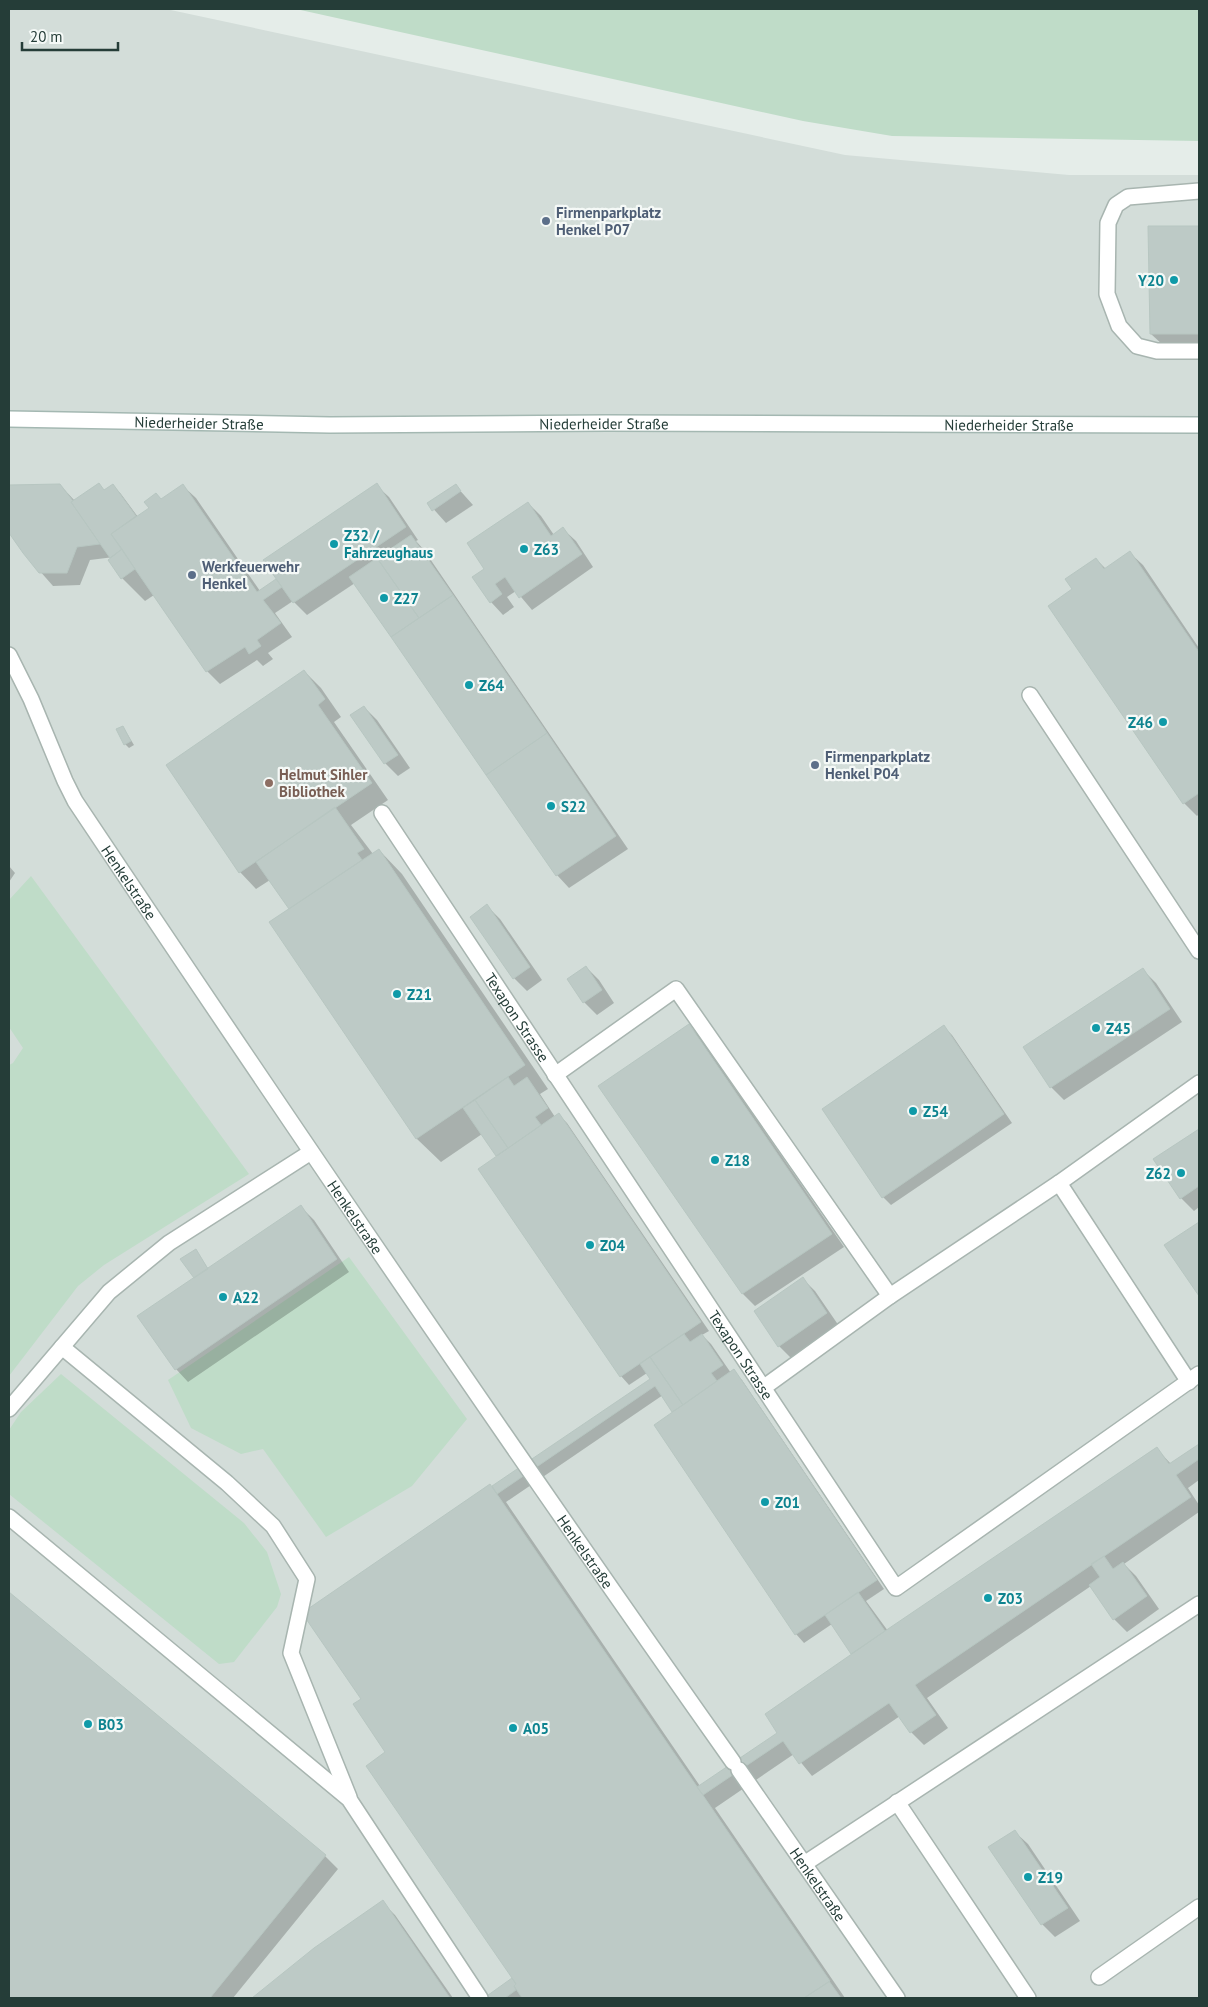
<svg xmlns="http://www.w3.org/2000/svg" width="1208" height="2007" font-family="'PT Sans',sans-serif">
<rect width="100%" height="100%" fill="#e5ede9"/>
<path fill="#d3ddd9" d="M9,9H166L845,155L1069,175H1199V1998H9Z"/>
<path fill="#bfdcc8" d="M296,9H1199V141L892,136L803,121Z
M31,876L249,1174L104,1265L78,1286L9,1376V1065L13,1063L23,1048L9,1027V900Z
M349,1257L467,1419L412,1486L326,1537L263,1449L241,1454L191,1428L168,1380Z
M61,1374L244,1523L267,1552L281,1594L277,1607L234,1662L219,1664L9,1494V1430L21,1412Z"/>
<path fill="#0003" fill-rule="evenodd" d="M1150,227H1199V346H1164L1151,334Z
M60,485L75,501L105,491L113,485L121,494L138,517L183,486L196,498L260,591L278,580L376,485L389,497L418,540L416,541L424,550L628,849L569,888L557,875L355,583L307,615L293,601L275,613L292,637L268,653L273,659L263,666L257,660L220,684L207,671L154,595L145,601L122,578L114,557L90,560L80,585L53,586L24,553L9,530V486Z
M456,486L473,505L446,523L429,504Z
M528,503L541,516L554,535L563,529L576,541L593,567L532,610L516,591L507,597L514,607L503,615L491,602L486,569Z
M1130,553L1143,565L1199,648V814L1197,816L1184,803L1074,590L1096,559L1106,569Z
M304,671L321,688L341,717L334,722L388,800L351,825L373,854L379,850L402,874L548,1089L540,1094L555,1117L559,1115L567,1123L709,1331L702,1335L711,1344L731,1373L733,1371L742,1380L884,1589L866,1601L888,1631L1156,1448L1171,1464L1199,1445V1480L1188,1488L1199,1505V1512L1124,1564L1136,1576L1159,1609L1127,1632L1114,1619L1091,1586L927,1698L948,1728L924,1745L911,1732L900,1716L812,1776L794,1754L715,1808L845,1998H486L514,1978L387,1752L362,1699L492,1487L651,1379L647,1373L629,1385L621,1376L498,1156L482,1134L441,1162L417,1139L271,923L291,909L270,880L256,889L240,872ZM663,1395L674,1412L796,1634L804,1643L832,1624L853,1655L779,1733L700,1786L506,1502Z
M364,707L377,720L410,768L398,776L385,763Z
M123,727L134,745L129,748L125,744Z
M9,866L15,873L9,882Z
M487,906L500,919L542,980L527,991L514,978Z
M586,967L599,980L614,1003L597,1015L584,1002L569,979Z
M1143,970L1156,983L1182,1022L1064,1100L1051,1087Z
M688,1025L701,1038L844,1247L755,1306L743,1294Z
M944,1027L952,1035L1012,1123L891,1205L883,1197Z
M1199,1130V1207L1194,1211L1181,1198L1155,1160Z
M301,1207L314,1220L349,1272L188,1382L176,1369L199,1255L209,1270Z
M1199,1223V1294L1166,1246Z
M803,1279L815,1291L839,1326L792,1359L779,1346L755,1311Z
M9,1594L325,1856L338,1869L233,1998H9Z
M1015,1832L1028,1844L1080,1921L1055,1937L1042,1924Z
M382,1902L395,1915L453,1998H254L315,1949Z"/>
<path fill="#bdcac6" stroke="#b7c6c1" d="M1148,226H1199V334H1150Z
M99,483L104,490L113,484L136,516L111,534L122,549L110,558L71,502Z
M377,483L406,527L293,603L263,560Z
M60,484L73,501L71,502L100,544L77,547L67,573H39L23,553L9,533V485Z
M183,484L257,592L276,579L282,587L263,600L281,623L257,640L261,646L249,654L245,647L206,672L111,534L149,508L144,502L156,493L161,499Z
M456,484L461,491L432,511L427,503Z
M528,502L551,536L563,527L582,554L519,598L505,577L495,584L502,594L490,603L472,577L484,569L467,543Z
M411,535L453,595L419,618L377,558Z
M122,549L135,569L121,579L108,560Z
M1130,551L1199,652V793L1183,804L1048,606L1072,589L1065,579L1096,558L1104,569Z
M377,558L419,618L391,637L349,577Z
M453,595L547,733L486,775L391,637Z
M304,670L325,699L318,705L372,783L239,873L166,765Z
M364,706L398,755L384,764L350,715Z
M123,726L131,741L124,745L116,729Z
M547,733L616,836L556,876L486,775Z
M335,807L364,849L357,853L362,860L289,909L256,862Z
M379,849L525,1065L416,1139L269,922Z
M487,904L530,967L513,979L470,917Z
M586,966L602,990L583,1003L567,979Z
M1143,968L1170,1009L1050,1088L1023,1047Z
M689,1024L832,1234L742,1294L598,1086Z
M944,1025L1004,1114L882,1198L822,1109Z
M508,1077L514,1086L527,1077L548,1108L535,1117L541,1125L508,1148L475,1100Z
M475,1100L508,1148L496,1156L463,1108Z
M559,1113L701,1322L620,1377L478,1169Z
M1199,1129V1186L1180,1199L1153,1159Z
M301,1205L337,1259L175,1370L137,1316Z
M1199,1222V1296L1164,1245Z
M196,1249L208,1269L194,1278L180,1259Z
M803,1277L827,1313L778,1347L754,1311Z
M684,1334L690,1342L702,1334L723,1365L711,1373L717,1381L683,1405L650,1357Z
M650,1357L683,1405L672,1412L655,1386L497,1494L492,1486L650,1379L640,1364Z
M734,1369L877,1580L795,1635L654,1425Z
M1199,1444V1459L1176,1475L1191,1497L915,1685L936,1715L910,1733L889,1703L799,1764L783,1741L703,1795L697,1787L777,1733L765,1714L885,1631L1157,1447L1169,1464Z
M490,1484L830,1981L804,1998H522L514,1986L516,1984L512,1978L366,1766L385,1752L353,1704L361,1699L302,1613Z
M1104,1556L1113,1569L1123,1562L1147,1596L1113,1620L1089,1585L1100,1577L1091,1564Z
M9,1592L326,1855L210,1998H9Z
M858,1592L885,1631L851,1654L825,1615Z
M1015,1830L1068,1908L1041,1925L988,1847Z
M383,1900L450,1998H252L314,1948Z
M512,1978L516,1984L514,1986L516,1990L505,1998H484Z
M829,1981L841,1998H804L830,1981Z"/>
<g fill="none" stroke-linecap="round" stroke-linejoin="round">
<g stroke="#a8b5b0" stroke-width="18">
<g id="lane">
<path d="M1199,191L1128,197L1116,205L1108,223L1107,294L1119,326L1137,346L1157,351H1199"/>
<path id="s1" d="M9,655L31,699L65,781L75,801C291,1124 509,1445 733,1762"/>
<path d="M1030,695L1199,951"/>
<path id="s2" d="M382,813L896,1588L1199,1374"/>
<path d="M555,1075L676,989L890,1296L1059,1183L1199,1083"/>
<path d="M1059,1183L1189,1382"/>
<path d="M62,1347L227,1483L273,1526L307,1579L291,1653L349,1797"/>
<path d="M763,1388L890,1296"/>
<path d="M9,1409L109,1292L169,1243L311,1152"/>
<path d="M9,1517L349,1799L480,1998"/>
<path id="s3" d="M739,1770L897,1998"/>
<path d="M897,1802L1028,1998"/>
<path d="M804,1864L1199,1604"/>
<path d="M1099,1977L1199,1907"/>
</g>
</g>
<g stroke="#a4b8b2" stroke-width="18">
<g id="secondary">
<path id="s4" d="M9,419L330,425L606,423L1199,425"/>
</g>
</g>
<use href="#lane" stroke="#fff" stroke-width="15"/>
<use href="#secondary" stroke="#fff" stroke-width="15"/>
</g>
<g fill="#5c6f8a" stroke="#f5f9f7" stroke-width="2">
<circle cx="546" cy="221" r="5"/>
<circle cx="192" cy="575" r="5"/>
<circle cx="815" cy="765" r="5"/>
</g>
<g fill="#0f9aa8" stroke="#f5f9f7" stroke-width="2">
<circle cx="1174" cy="280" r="5"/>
<circle cx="334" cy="544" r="5"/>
<circle cx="524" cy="549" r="5"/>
<circle cx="384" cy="598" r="5"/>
<circle cx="469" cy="685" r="5"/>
<circle cx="1163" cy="722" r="5"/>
<circle cx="551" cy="806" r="5"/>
<circle cx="397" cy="994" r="5"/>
<circle cx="1096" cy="1028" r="5"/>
<circle cx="913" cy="1111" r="5"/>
<circle cx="715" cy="1160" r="5"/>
<circle cx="1181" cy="1173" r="5"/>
<circle cx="590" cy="1245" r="5"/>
<circle cx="223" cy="1297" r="5"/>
<circle cx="765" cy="1502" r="5"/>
<circle cx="988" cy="1598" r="5"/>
<circle cx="88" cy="1724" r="5"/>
<circle cx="513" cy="1728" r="5"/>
<circle cx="1028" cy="1877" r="5"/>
</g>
<circle fill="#8d6e63" stroke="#f5f9f7" stroke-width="2" cx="269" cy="783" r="5"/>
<g text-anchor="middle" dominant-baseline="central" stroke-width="4.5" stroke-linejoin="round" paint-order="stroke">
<g font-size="15" font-weight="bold" fill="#4e5e75" stroke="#f5f9f7" text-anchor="start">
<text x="556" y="212">Firmenparkplatz<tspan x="556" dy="17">Henkel P07</tspan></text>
<text x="202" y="566">Werkfeuerwehr<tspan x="202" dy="17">Henkel</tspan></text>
<text x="825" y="756">Firmenparkplatz<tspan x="825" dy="17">Henkel P04</tspan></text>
</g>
<g font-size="15" font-weight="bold" fill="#0d838f" stroke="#f5f9f7" text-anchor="start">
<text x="1164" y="280" text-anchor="end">Y20</text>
<text x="344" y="535">Z32 /<tspan x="344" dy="17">Fahrzeughaus</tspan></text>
<text x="534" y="549">Z63</text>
<text x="394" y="598">Z27</text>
<text x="479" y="685">Z64</text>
<text x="1153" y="722" text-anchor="end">Z46</text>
<text x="561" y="806">S22</text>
<text x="407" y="994">Z21</text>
<text x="1106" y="1028">Z45</text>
<text x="923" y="1111">Z54</text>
<text x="725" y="1160">Z18</text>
<text x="1171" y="1173" text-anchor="end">Z62</text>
<text x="600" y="1245">Z04</text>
<text x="233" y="1297">A22</text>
<text x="775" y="1502">Z01</text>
<text x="998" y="1598">Z03</text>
<text x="98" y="1724">B03</text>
<text x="523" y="1728">A05</text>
<text x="1038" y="1877">Z19</text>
</g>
<g font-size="15" fill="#253d38" stroke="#f5f9f7">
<text stroke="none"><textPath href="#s4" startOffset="190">Niederheider Straße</textPath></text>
<text stroke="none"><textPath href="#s4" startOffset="595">Niederheider Straße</textPath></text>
<text stroke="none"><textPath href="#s4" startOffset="1000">Niederheider Straße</textPath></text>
<text stroke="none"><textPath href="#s1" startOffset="258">Henkelstraße</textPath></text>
<text stroke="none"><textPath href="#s2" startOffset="245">Texapon Strasse</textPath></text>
<text stroke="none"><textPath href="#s1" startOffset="662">Henkelstraße</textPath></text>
<text stroke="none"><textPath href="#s2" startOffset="650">Texapon Strasse</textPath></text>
<text stroke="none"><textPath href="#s1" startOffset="1068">Henkelstraße</textPath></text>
<text stroke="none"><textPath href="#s3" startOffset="139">Henkelstraße</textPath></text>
</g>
<g font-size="15" font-weight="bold" fill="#785e54" stroke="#f5f9f7" text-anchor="start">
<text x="279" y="774">Helmut Sihler<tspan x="279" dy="17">Bibliothek</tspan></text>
</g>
</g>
<rect width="1208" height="2007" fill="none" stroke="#253d38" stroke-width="20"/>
<path d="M22 42v8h96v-8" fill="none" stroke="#253d38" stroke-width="2.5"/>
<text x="30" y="42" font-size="15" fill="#253d38" stroke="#f5f9f7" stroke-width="4" paint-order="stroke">20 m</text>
</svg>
